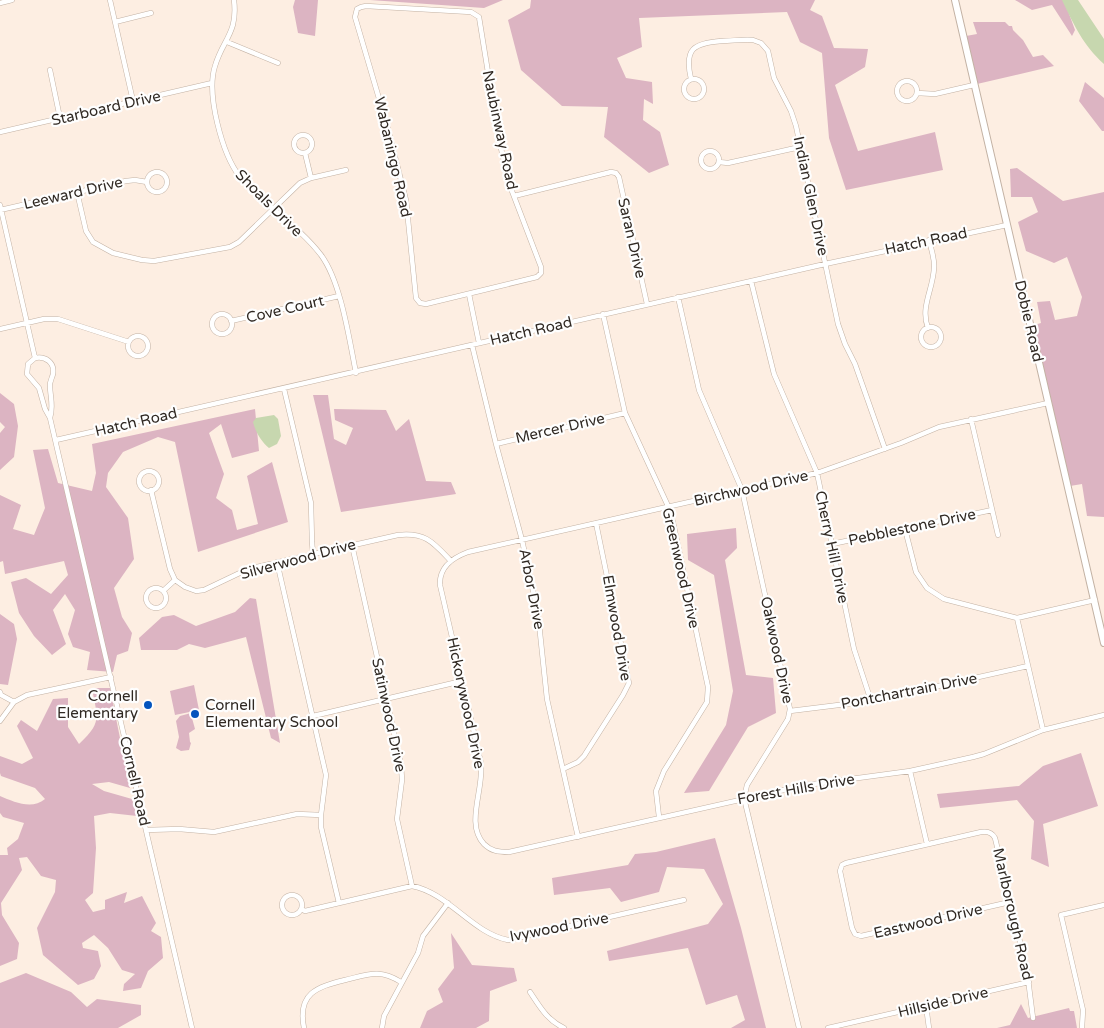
<svg xmlns="http://www.w3.org/2000/svg" width="1104" height="1028" font-family="'Varela Round',sans-serif">
<rect width="100%" height="100%" fill="#fdeee2"/>
<path fill="#dcb4c2" d="M295,0H318L315,36L298,33L293,7Z
M370,0H503L484,8Z
M531,0H815L810,10L822,16L834,48L868,49L865,67L835,85L858,151L935,132L943,170L846,190L829,138L822,53L800,42L787,12L639,18L642,47L617,58L626,78L652,82L653,104L644,99L643,120L660,132L669,165L649,173L604,137L608,107L562,106L521,70L508,20L530,8Z
M1015,0H1064L1075,30L1072,36L1052,5L1032,10Z
M973,22H1005L1009,26H1012L1013,30L1023,40L1033,57L1043,55L1054,66L977,84L966,36L977,34Z
M1085,82L1104,98V131H1102L1079,101Z
M1017,168L1063,201L1104,192V517L1087,516L1082,484L1070,486L1034,325L1041,323L1037,302L1050,301L1055,320L1077,316L1082,297L1067,257L1054,263L1026,251L1018,222L1038,212L1032,197H1011L1010,169Z
M0,393L14,404L18,426L14,457L0,470V433L5,427L0,422Z
M313,395H328L334,439L346,445L353,428L335,420L334,409L386,410L396,431L409,419L426,481L451,482L456,494L341,512Z
M255,409L259,451L232,458L221,424L209,433L224,474L216,498L232,510L237,530L258,524L247,476L272,462L288,522L198,552L175,442L158,437L123,452L108,473L106,487L128,518L134,559L114,588L122,617L132,633L128,651L117,655L113,672L87,670L90,652L73,647L68,634L75,610L65,594L53,610L66,644L52,655L34,636L19,613L11,582L26,578L51,594L68,575L64,561L5,574L3,561L0,562V495L21,505L13,529L34,535L45,508L33,450L48,449L58,483L92,491L96,473L92,444Z
M736,528L737,548L725,560L746,675L773,678L776,713L748,727L709,791L684,793L726,725L733,691L714,575L688,560L687,534Z
M250,598L256,599L280,743L271,738L246,637L205,648L189,644L177,650H141L139,638L162,617L174,615L196,626L235,612Z
M0,614L14,624L17,639L8,685L0,684Z
M194,685L199,710L175,715L170,691Z
M92,688H110L130,788L109,782L92,784L104,791L132,799L137,816L110,813L94,816L96,848L93,893L85,900L93,912L105,909V900L127,892L124,903L142,896L156,923L151,931L161,937L163,958L148,971L141,988L123,991L124,984L135,974L122,970L108,948L94,935L82,943L83,948L98,951L101,966L94,979L78,985L43,955L37,928L55,892L56,880L41,876L27,857L19,858L22,870L1,903L2,915L19,943L17,959L0,966V855H8L7,848L18,839L24,823L3,817L0,813V796C14,802 32,810 45,799L35,788L1,776L0,773V756L22,764L33,758L17,726L21,720L37,731L53,699L68,698V727L79,744C103,722 97,717 92,688Z
M191,713L193,716L192,718L195,729L189,733L190,742L191,743L189,750L181,751L176,748L179,737L176,721L180,716Z
M1081,753L1098,806L1043,824L1049,867L1031,859L1034,821L1017,800L940,808L937,794L1019,786L1043,766Z
M715,838L741,928L766,1028H731L745,1020L737,995L706,1005L688,948L609,961L607,951L708,924L723,904L704,869L667,867L659,892L621,902L610,888L554,895L552,878L628,865L635,854L656,852Z
M451,933L472,965L514,968L517,981L490,991L489,1021L476,1028H420L427,1011L443,1002L438,989L454,968Z
M26,973L71,992L87,1007L97,999L141,1005V1015L118,1028H0V983Z
M1021,1004L1028,1018L1069,1008L1070,1011H1074L1077,1028H997L1010,1025Z"/>
<path fill="#c7d7af" d="M1062,0H1078L1104,39V64C1083,45 1074,25 1062,0Z
M274,415L278,419L281,436L277,444L269,448C262,443 255,431 253,422L256,418Z"/>
<g fill="none" stroke-linecap="round" stroke-linejoin="round">
<g stroke="#c3b2a4" stroke-width="5.5">
<path id="street" d="M110,0L133,101
M234,0C238,33 223,39 215,66C206,94 222,154 240,177C264,205 299,226 321,255C341,282 349,338 356,373
M0,3L12,0
M366,6L471,12L479,17L499,140L510,186L541,267V273L537,277L426,304L420,303L416,298L406,200L388,129L355,17L357,9L361,7Z
M115,22L151,13
M227,42L278,63
M50,70L60,118
M684 89a10 10 0 1 1 20 0a10 10 0 1 1-20 0Z
M691,79C684,49 693,43 722,41C732,41 743,39 753,40L761,43L768,51L774,78L791,111L796,126L838,324L845,344L855,364L885,449
M897 91a10 10 0 1 1 20 0a10 10 0 1 1-20 0Z
M917,93L935,94L974,85
M0,132L212,83
M294 144a9 9 0 1 1 18 0a9 9 0 1 1-18 0Z
M701 160a9 9 0 1 1 18 0a9 9 0 1 1-18 0Z
M305,153L311,178
M719,162L728,163L800,147
M147 182a10 10 0 1 1 20 0a10 10 0 1 1-20 0Z
M77,192L86,231L93,242L113,253L142,260L154,261L230,247L239,242L300,183L311,178L346,170
M514,196L611,172L616,173L619,177L647,304
M0,205L35,358
M0,210L126,181L135,180L147,182
M751,281L774,374L817,473L854,649L871,701
M469,294L479,343
M678,297L699,390L742,490L790,709L788,719L747,785L744,798L799,1028
M603,314L625,413L668,506L673,522L708,687L707,702L664,771L656,791L659,817
M212 324a10 10 0 1 1 20 0a10 10 0 1 1-20 0Z
M231,321L339,296
M921 337a10 10 0 1 1 20 0a10 10 0 1 1-20 0Z
M928,328C920,307 933,290 934,268C935,259 931,249 929,240
M0,329L44,319H58L129,342
M128 346a10 10 0 1 1 20 0a10 10 0 1 1-20 0Z
M472,345L496,444L522,540L538,614L547,699L578,837
M284,389L311,503L312,542L313,554
M1048,403L939,427L901,443L817,473L468,552C452,558 439,567 440,585L481,763C484,790 465,824 484,844C491,851 498,852 509,852L806,785L910,771L973,757L984,754L1043,730L1104,715
M50,418C54,406 50,397 50,385C50,381 52,378 53,374C55,362 45,356 35,358L28,364L27,374L39,388L45,409L50,418L192,1028
M971,419L998,535
M56,440L825,264L1007,225
M496,444L625,413
M139 481a10 10 0 1 1 20 0a10 10 0 1 1-20 0Z
M151,490L170,569L175,580L185,587L196,591L204,590L248,569L398,535C425,532 433,542 450,560
M905,529L916,572L927,588L944,599L1017,618L1095,600
M832,544L992,510
M352,545L401,764L402,780L397,819L412,886
M277,562L326,775L321,815V827L339,903
M146 598a10 10 0 1 1 20 0a10 10 0 1 1-20 0Z
M163,591L175,580
M1017,618L1043,730
M0,692L1,695L14,702
M790,711L871,701L1028,666
M313,716L462,681
M0,721L14,702L27,695L111,677
M563,769L578,762L584,756L623,695L629,683L596,523
M910,771L927,844
M146,830L179,829L214,832L297,814L321,815
M282 905a10 10 0 1 1 20 0a10 10 0 1 1-20 0Z
M1010,902L861,936L855,934L852,928L840,871L842,865L846,863L981,832C987,831 992,832 995,838L1027,971L1033,1018
M301,909L305,911L412,886C449,893 472,933 508,940L684,900
M530,992C540,1007 547,1020 564,1028
M926,1006L929,1028
M304,1028C297,993 317,987 345,980C370,974 379,969 401,982
M382,1028L384,1016L418,953L423,936L448,903
M828,1028L1029,982
M1082,1028L1083,1010L1061,915L1104,905"/>
</g>
<g stroke="#c3b2a4" stroke-width="8">
<path id="secondary" d="M955,0L1104,643"/>
</g>
<use href="#street" stroke="#fff" stroke-width="4.5"/>
<use href="#secondary" stroke="#fff" stroke-width="6"/>
</g>
<g fill="#0454be" stroke="#fefefe" stroke-width="2">
<circle cx="148" cy="705" r="5"/>
<circle cx="195" cy="714" r="5"/>
</g>
<g text-anchor="middle" dominant-baseline="central" stroke-width="4.5" stroke-linejoin="round" paint-order="stroke">
<g font-size="15" fill="#302923" stroke="#fefefe">
<text transform="translate(106 108) rotate(-13)">Starboard Drive</text>
<text transform="translate(500 130) rotate(78)">Naubinway Road</text>
<text transform="translate(393 157) rotate(77)">Wabaningo Road</text>
<text transform="translate(73 193) rotate(-13)">Leeward Drive</text>
<text transform="translate(811 196) rotate(78)">Indian Glen Drive</text>
<text transform="translate(269 203) rotate(45)">Shoals Drive</text>
<text transform="translate(632 238) rotate(77)">Saran Drive</text>
<text transform="translate(926 241) rotate(-12)">Hatch Road</text>
<text transform="translate(285 309) rotate(-13)">Cove Court</text>
<text transform="translate(1029 321) rotate(77)">Dobie Road</text>
<text transform="translate(531 331) rotate(-13)">Hatch Road</text>
<text transform="translate(136 422) rotate(-13)">Hatch Road</text>
<text transform="translate(560 428) rotate(-13)">Mercer Drive</text>
<text transform="translate(751 488) rotate(-13)">Birchwood Drive</text>
<text transform="translate(912 527) rotate(-12)">Pebblestone Drive</text>
<text transform="translate(832 547) rotate(78)">Cherry Hill Drive</text>
<text transform="translate(298 559) rotate(-15)">Silverwood Drive</text>
<text transform="translate(681 568) rotate(77)">Greenwood Drive</text>
<text transform="translate(532 589) rotate(79)">Arbor Drive</text>
<text transform="translate(617 628) rotate(80)">Elmwood Drive</text>
<text transform="translate(777 650) rotate(78)">Oakwood Drive</text>
<text transform="translate(909 691) rotate(-11)">Pontchartrain Drive</text>
<text transform="translate(466 703) rotate(78)">Hickorywood Drive</text>
<text transform="translate(389 715) rotate(78)">Satinwood Drive</text>
<text transform="translate(135 781) rotate(77)">Cornell Road</text>
<text transform="translate(796 789) rotate(-10)">Forest Hills Drive</text>
<text transform="translate(1013 914) rotate(77)">Marlborough Road</text>
<text transform="translate(928 921) rotate(-13)">Eastwood Drive</text>
<text transform="translate(559 927) rotate(-11)">Ivywood Drive</text>
<text transform="translate(943 1002) rotate(-13)">Hillside Drive</text>
</g>
<g font-size="15" fill="#302923" stroke="#fefefe" text-anchor="end">
<text x="138" y="696">Cornell<tspan x="138" dy="17">Elementary</tspan></text>
<text x="205" y="705" text-anchor="start">Cornell<tspan x="205" dy="17">Elementary School</tspan></text>
</g>
</g>
</svg>
